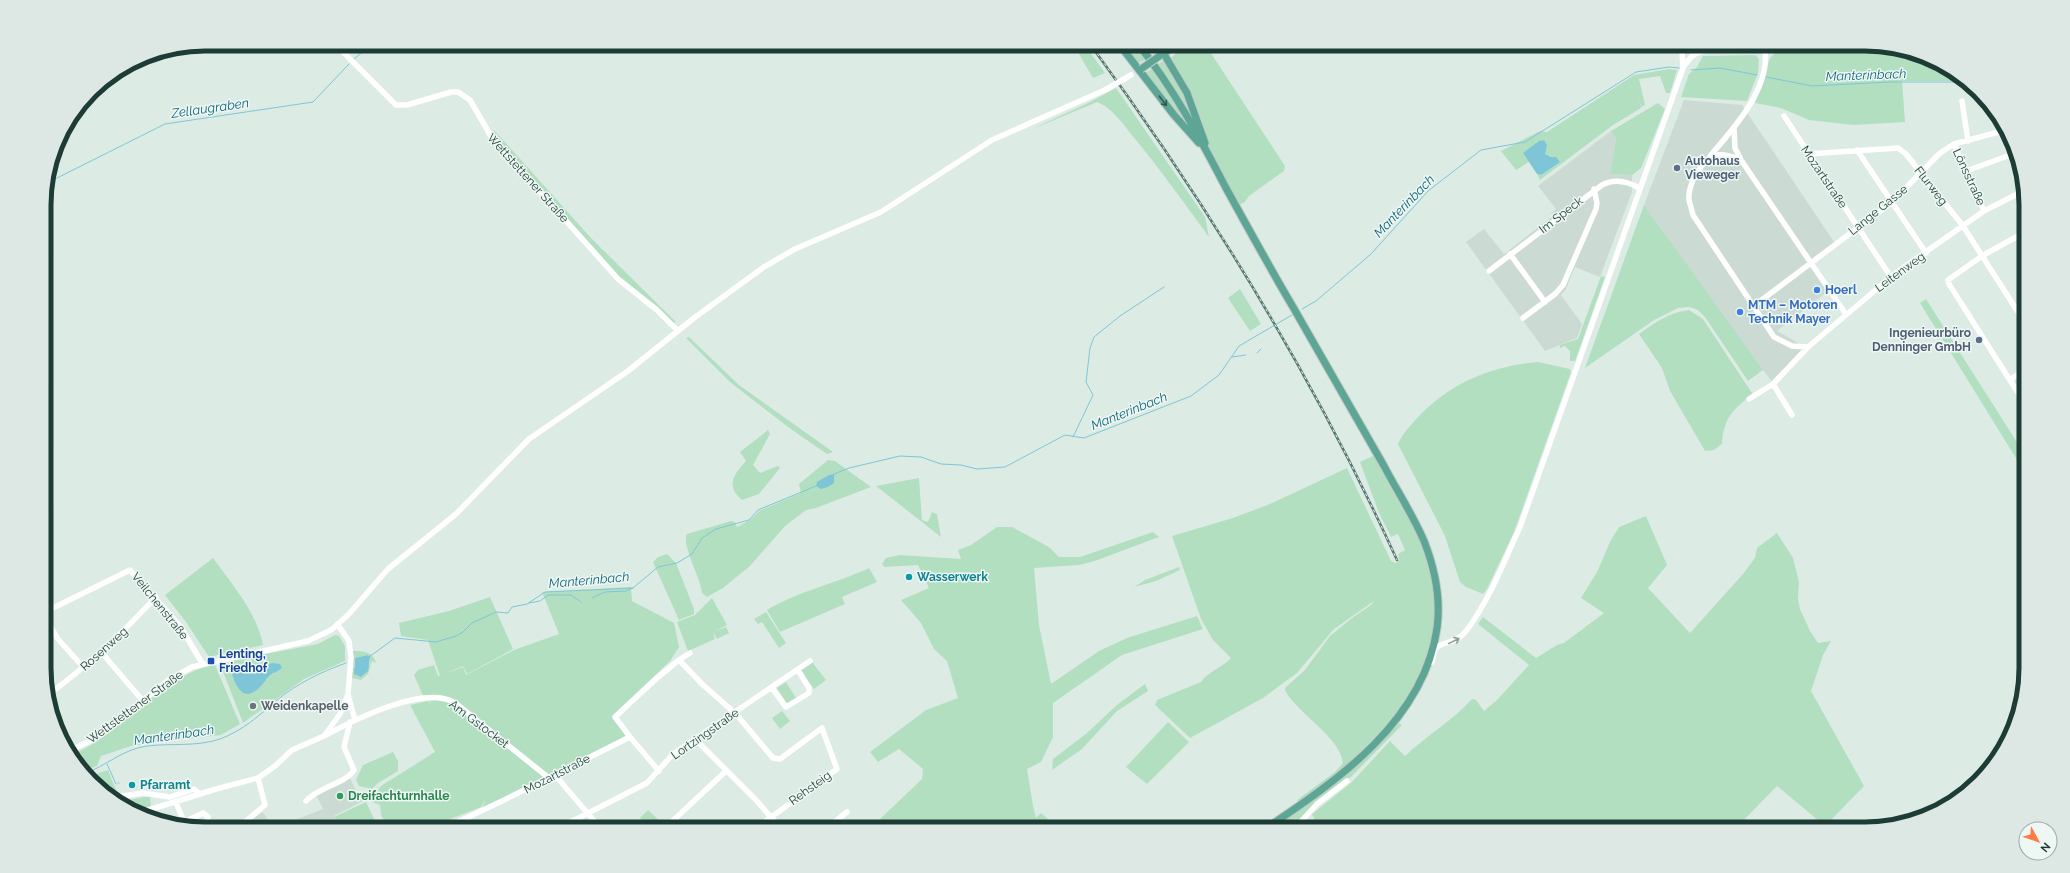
<svg xmlns="http://www.w3.org/2000/svg" width="2070" height="873" font-family="Raleway,sans-serif">
<rect width="100%" height="100%" fill="#ddebe5"/>
<path fill="#cbdbd4" d="M1684,100L1742,105L1834,242L1810,265L1828,291L1777,331L1809,349L1775,385L1753,358L1644,205Z
M1611,131L1616,139L1610,174L1632,175V192L1600,277L1575,267L1566,289L1561,295L1582,324L1577,338L1545,351L1466,242L1484,229L1504,254L1553,216L1551,213L1556,209L1538,186Z
M349,776L358,795H360L363,801L334,816L336,826L329,829H273L323,809L315,793Z
M261,813H264L272,829H245L248,823Z"/>
<path fill="#b3dfc1" fill-rule="evenodd" d="M1073,44H1084L1105,73L1093,78Z
M1122,44H1135L1147,59L1138,63Z
M1185,44H1205L1285,166L1284,171L1249,196L1245,202L1239,205L1207,144L1170,59Z
M1883,47L1917,53L1963,77L1967,81H1902L1905,122L1853,125L1809,120L1781,108L1755,103L1770,58L1775,53Z
M1755,55L1759,59L1758,73L1747,101L1681,97L1689,74L1697,67L1703,56Z
M1164,60L1178,78L1202,137L1181,99L1157,65Z
M1153,68L1194,131L1180,120L1145,73Z
M1669,69L1677,70L1670,93H1666L1660,76L1639,79L1645,105L1641,107L1638,96L1641,108L1613,125L1540,180L1537,174L1541,175L1551,157L1545,154L1523,153L1529,162L1516,170L1501,151L1540,131L1547,132L1634,75Z
M1116,88L1205,217L1209,237C1185,204 1162,172 1136,140C1125,127 1113,108 1097,102L1028,131L1090,102Z
M1658,103L1665,109L1641,168L1632,175L1610,174L1616,139L1611,131Z
M494,130L591,238L676,322L673,323L625,283L490,133Z
M1644,205L1763,370L1748,381L1705,317L1698,310L1689,307L1678,308L1654,320L1585,368Z
M1601,276L1605,277L1575,361H1570V351L1565,346L1560,348V345L1578,339Z
M1240,289L1261,324L1250,331L1228,298Z
M1926,299L2025,455L2024,471L1920,303Z
M1689,310L1703,319L1752,393L1751,396C1732,409 1723,421 1722,444L1714,450L1705,451L1701,444L1670,391L1662,368L1639,334C1654,323 1670,312 1689,310Z
M689,337L739,385L833,452L827,454L788,427L730,382L686,338Z
M1538,362L1570,369L1571,372L1514,532L1487,589L1483,594L1466,587L1460,582L1445,536L1398,444C1402,434 1411,425 1418,417C1451,383 1491,366 1538,362Z
M768,430L770,434L753,465L760,473L778,466L780,468L759,494L742,500C725,486 734,474 746,461L740,452Z
M1375,455C1393,487 1414,520 1426,554C1465,665 1378,743 1299,803L1297,800L1335,772L1343,763C1339,735 1298,715 1285,690L1286,687L1305,670L1330,636L1352,618L1371,605L1374,601L1334,629L1297,673L1263,698L1190,738L1155,705L1157,700L1201,682C1207,672 1222,668 1231,658L1213,640L1201,619L1172,536L1233,518L1270,504L1347,468L1391,561L1396,563L1399,560L1398,554L1405,550L1398,534L1391,537L1379,513L1360,462Z
M828,460L835,461L871,487L816,508L806,510L785,526L750,566L723,588L707,597L702,593C701,579 681,544 687,534L731,521L735,522L737,527L750,520L759,511L801,493L799,484Z
M919,478L922,520L928,522L932,512L937,514L941,537L876,486Z
M1646,516L1667,565L1648,588L1690,633L1743,574L1755,558L1757,548L1777,533L1793,558L1799,582L1798,599L1800,609L1810,631L1818,643L1831,641L1823,655L1811,691L1864,786L1825,826L1777,786L1735,829H1319L1312,814L1352,782L1390,741L1405,756C1426,736 1452,721 1472,699L1476,700L1484,711L1497,700L1529,665L1478,624L1483,617L1536,658L1557,645L1564,643L1604,613L1581,598L1597,572L1610,542L1619,527Z
M997,527H1012L1049,547L1059,557H1080L1153,532L1159,537L1095,561L1079,565L1034,568L1039,625L1051,684L1099,651L1127,638L1197,616L1203,629L1122,655L1053,703V737L1041,762L1027,769L1033,806L1036,818L1041,813L1059,829H891L880,819L922,779L923,769L899,749L878,762L870,752L926,710L958,698L947,661L934,649L921,623L901,600L929,588L918,565L885,567L882,564L886,558L900,555L961,559L958,550L971,545Z
M667,554L676,563L694,609V614L679,620L653,562L658,557Z
M213,558C232,584 257,613 263,645L209,657L186,622L165,595Z
M1179,567L1180,570L1156,581L1134,587L1145,580Z
M869,568L877,582L842,597L845,604L780,632L767,610C798,591 835,584 869,568Z
M631,587L632,601L674,623L679,647L670,661L612,716L627,735L549,776L456,700L439,695L423,696L414,675L418,670L434,665L438,676H440L428,640L401,636L399,623L449,611L490,597L513,649L467,674L463,666L444,674L463,667L466,675L514,650L559,634L542,592Z
M712,598L727,625L716,631L726,627L729,633L717,639L713,632L715,639L688,651L677,622L695,615Z
M766,612L786,643L779,648L762,622L758,624L754,619Z
M335,635L339,636L345,646V661L304,679L243,723L222,669L231,671L229,661L318,644ZM278,663L275,673L269,675L266,680L231,671Z
M353,651C364,651 373,652 376,663L372,661L368,674L361,680L352,678ZM368,655L370,657V665L353,668L355,658Z
M812,662L826,680L814,689L800,670Z
M210,665H215L240,724L221,735L157,742L131,746L101,756L97,766L82,771L71,755C123,734 156,681 210,665Z
M786,682L796,698L787,704L777,688Z
M1145,684L1148,691L1117,711L1082,749L1052,770L1053,759L1087,733L1118,704Z
M436,700L451,703L545,778L482,808L486,799L481,807L425,829H389L381,815L380,805L372,802L371,800L381,786L435,752L410,705L428,701L431,705L429,701Z
M782,711L790,721L780,729L772,718Z
M1168,722L1189,742L1147,784L1126,767Z
M1399,723L1402,725L1347,781L1323,799L1294,829H1288L1297,818L1282,829H1272C1318,797 1361,764 1399,723Z
M393,752L398,761V771L378,783L372,789L359,786L356,780L363,765Z
M108,770L116,790L105,793L87,777Z
M150,796L151,806L135,811L127,807L124,803L122,805L117,802Z
M366,802L375,821L358,829H340L334,817Z
M648,810L663,824L658,829H651L640,818Z"/>
<path fill="#7ec6d7" d="M1544,140L1547,145L1545,154L1551,157H1556L1560,162L1541,175L1537,174L1523,153L1539,141Z
M834,474V483L828,487L821,489L816,486L817,482L829,475Z
M368,655L370,657L368,671L361,677L354,674L355,658Z
M274,663L280,664L282,668C278,672 272,673 269,676C266,679 264,683 261,686C244,704 236,688 231,671Z"/>
<g fill="none" stroke-linecap="round" stroke-linejoin="round">
<path stroke="#7ec6d7" stroke-width="1" d="M354,59L361,53L382,44
M1691,70L1720,68L1757,75
M1766,77L1812,86L1890,82H1968
M47,183L165,124L313,102L349,64
M1302,309L1316,301L1371,254L1428,191L1481,150L1525,142L1636,72L1669,67L1679,68
M1257,353L1261,349
M1232,357L1246,355
M1073,437L1093,395L1086,382L1090,348L1094,337L1120,316L1164,287
M834,474L849,468L900,456L921,457L941,464L961,465L977,469L1005,467L1065,435L1084,438L1191,396L1219,375L1239,346L1292,315
M592,598L605,592L626,591L633,588L658,567L677,563L692,554L702,538L716,529L749,520L758,510L816,486
M529,603L540,601L548,595H571L581,602
M369,657L395,638L436,642L456,636L463,632L472,623L496,612L508,613L512,607L527,604L545,592L633,588
M107,764L116,784
M84,774C106,766 123,749 147,746C172,743 196,747 220,739C242,731 260,715 277,700C298,683 321,672 346,663
M118,783H119"/>
<g stroke="#c0c8c6" stroke-width="9">
<path id="major" d="M1119,44L1174,115L1199,143
M1138,44C1174,89 1200,138 1226,188C1248,228 1270,268 1293,307C1323,360 1354,413 1384,466C1397,491 1413,515 1424,541C1435,569 1441,598 1437,628C1424,721 1337,781 1265,829
M1158,44L1187,93L1205,143
M1162,55L1176,44"/>
</g>
<path stroke="#fff" stroke-width="5.5" d="M335,44L396,105H407L451,92H458L470,100L492,138L618,279L657,310L678,331
M1697,53L1710,49L1742,50L1868,45
M1684,66L1691,57L1697,53V44
M1962,101L1968,141
M1997,115L2002,132
M1784,116L1891,277
M1734,128L1735,148L1741,160L1845,313
M1954,144L1984,211
M1857,150L1926,253
M1808,154L1898,148L1906,154L1963,226L2025,323
M1710,156C1734,128 1770,89 1765,50
M1741,160C1720,151 1709,152 1697,173C1692,181 1688,190 1689,200C1690,205 1692,210 1693,215L1774,337L1792,346L1808,347
M1966,171L2016,153
M2025,232L1982,256L1948,280L1949,284L2025,404
M2020,235L2025,243
M1510,254L1545,302
M1489,271L1602,185C1615,178 1627,181 1639,188
M1755,305L1892,202L1940,153L1954,144L2006,130
M1523,318L1555,294L1563,285L1596,209L1597,203L1594,189
M2010,380L2025,369
M1773,384L1792,415
M1749,399L1773,384L1808,347L1897,272L1984,211L2025,190
M47,611L130,570L180,626L202,663
M47,621L58,639L84,668
M102,653L143,701
M679,660L690,653
M1432,662C1433,658 1434,651 1436,648C1441,642 1457,644 1467,630C1490,599 1504,561 1520,527L1683,68L1682,51L1668,44
M772,688L786,707L809,693V688L798,670
M348,695L355,720
M47,696C87,666 122,634 156,597
M326,735C354,720 425,684 455,703L549,778
M630,737L615,717L657,678L679,660L702,684L735,713L773,758L780,759L822,728L837,769L755,829
M695,739L756,800L781,829
M69,751L90,741L170,679L192,667L308,641L331,630L348,615L388,569L456,514L529,439L628,371L694,318L764,267L795,249L881,212L992,140L1105,90
M555,775L601,829
M111,798L142,793L170,797L194,789L200,794
M306,801C318,787 345,784 354,770L344,747L350,722
M176,803L186,826
M139,813L216,789L258,778L275,766L292,750L324,736L340,714L348,694L351,657L349,641L338,625
M184,822L203,813L208,817
M241,829L244,823L265,805L258,778
M443,829L500,802L630,737L659,771
M557,829L647,783L673,754L810,661
M664,829L726,771
M826,829L847,812
M1294,829L1317,804L1347,781"/>
<use href="#major" stroke="#5da696" stroke-width="7"/>
<g stroke="#577870" stroke-width="2.5">
<path id="rail" d="M1090,44C1210,207 1313,376 1397,560"/>
</g>
<use href="#rail" stroke="#eef7f3" stroke-width="1" stroke-dasharray="3" stroke-linecap="butt"/>
<g stroke="#c0c8c6" stroke-width="9" stroke-linecap="butt">
<path id="major-bridge" d="M1141,69L1161,55"/>
</g>
<path stroke="#fff" stroke-width="5.5" d="M1105,90L1131,75"/>
<use href="#major-bridge" stroke="#5da696" stroke-width="7"/>
</g>
<defs><path id="oneway-shaft" d="M-6 0H5M1.5-3L5.5 0L1.5 3" fill="none" stroke-width="1.6" stroke-linecap="round" stroke-linejoin="round"/></defs>
<use stroke="#305c52" href="#oneway-shaft" transform="translate(1163 101) rotate(53)"/>
<use stroke="#8e9e9a" href="#oneway-shaft" transform="translate(1454 641) rotate(-26)"/>
<g fill="#5c6f8a" stroke="#eef7f3" stroke-width="1.5">
<circle cx="1677" cy="168" r="4"/>
<circle cx="1979" cy="340" r="4"/>
</g>
<g fill="#3f7fe0" stroke="#eef7f3" stroke-width="1.5">
<circle cx="1817" cy="290" r="4"/>
<circle cx="1740" cy="312" r="4"/>
</g>
<g fill="#0f9aa8" stroke="#eef7f3" stroke-width="1.5">
<circle cx="909" cy="577" r="4"/>
<circle cx="132" cy="785" r="4"/>
</g>
<rect fill="#1a4fb4" stroke="#eef7f3" stroke-width="1.5" x="207" y="657" width="8" height="8" rx="2"/>
<circle fill="#6b7280" stroke="#eef7f3" stroke-width="1.5" cx="253" cy="706" r="4"/>
<circle fill="#2e9e5b" stroke="#eef7f3" stroke-width="1.5" cx="340" cy="796" r="4"/>
<g text-anchor="middle" dominant-baseline="central" stroke-width="3" stroke-linejoin="round" paint-order="stroke">
<g font-size="12" font-weight="bold" fill="#4e5e75" stroke="#eef7f3" text-anchor="start">
<text x="1685" y="161">Autohaus<tspan x="1685" dy="14">Vieweger</tspan></text>
<text x="1971" y="333" text-anchor="end">Ingenieurbüro<tspan x="1971" dy="14">Denninger GmbH</tspan></text>
</g>
<g font-size="12" fill="#1d3c35" stroke="#eef7f3">
<text transform="translate(1824 177) rotate(56)">Mozartstraße</text>
<text transform="translate(1969 177) rotate(65)">Lönsstraße</text>
<text transform="translate(528 178) rotate(48)">Wettstettener Straße</text>
<text transform="translate(1931 186) rotate(52)">Flurweg</text>
<text transform="translate(1878 210) rotate(-39)">Lange Gasse</text>
<text transform="translate(1561 215) rotate(-38)">Im Speck</text>
<text transform="translate(1900 272) rotate(-36)">Leitenweg</text>
<text transform="translate(160 606) rotate(51)">Veilchenstraße</text>
<text transform="translate(104 649) rotate(-42)">Rosenweg</text>
<text transform="translate(135 707) rotate(-36)">Wettstettener Straße</text>
<text transform="translate(479 724) rotate(37)">Am Gstocket</text>
<text transform="translate(705 734) rotate(-35)">Lortzingstraße</text>
<text transform="translate(557 774) rotate(-27)">Mozartstraße</text>
<text transform="translate(810 788) rotate(-36)">Rehsteig</text>
</g>
<g font-size="12" font-weight="bold" fill="#366cbe" stroke="#eef7f3" text-anchor="start">
<text x="1825" y="290">Hoerl</text>
<text x="1748" y="305">MTM – Motoren<tspan x="1748" dy="14">Technik Mayer</tspan></text>
</g>
<g font-size="12" font-weight="bold" fill="#0d838f" stroke="#eef7f3" text-anchor="start">
<text x="917" y="577">Wasserwerk</text>
<text x="140" y="785">Pfarramt</text>
</g>
<g font-size="12" font-weight="bold" fill="#164399" stroke="#eef7f3" text-anchor="start">
<text x="219" y="654">Lenting,<tspan x="219" dy="14">Friedhof</tspan></text>
</g>
<g font-size="12" font-weight="bold" fill="#5b616d" stroke="#eef7f3" text-anchor="start">
<text x="261" y="706">Weidenkapelle</text>
</g>
<g font-size="12" font-weight="bold" fill="#27864d" stroke="#eef7f3" text-anchor="start">
<text x="348" y="796">Dreifachturnhalle</text>
</g>
<g font-size="13" font-style="italic" fill="#12677d" stroke="#eef7f3">
<text transform="translate(1866 75) rotate(-2)">Manterinbach</text>
<text transform="translate(210 108) rotate(-8)">Zellaugraben</text>
<text transform="translate(1404 206) rotate(-46)">Manterinbach</text>
<text transform="translate(1129 411) rotate(-22)">Manterinbach</text>
<text transform="translate(589 580) rotate(-5)">Manterinbach</text>
<text transform="translate(174 735) rotate(-8)">Manterinbach</text>
</g>
</g>
<path d="M0 0H2070V873H0ZM205 51H1865A154 154 0 0 1 2019 205V668A154 154 0 0 1 1865 822H205A154 154 0 0 1 51 668V205A154 154 0 0 1 205 51Z" fill="#dde8e4" fill-rule="evenodd"/>
<path fill="none" stroke="#1d3c35" stroke-width="5" d="M205 51H1865A154 154 0 0 1 2019 205V668A154 154 0 0 1 1865 822H205A154 154 0 0 1 51 668V205A154 154 0 0 1 205 51Z"/>
<g transform="translate(2038 841) rotate(130)"><circle r="19" fill="#eef7f3" stroke="#9aaca7"/>
<path d="M0-3L7 15L0 10L-7 15Z" fill="#ff7b47"/>
<text y="-6" font-size="11" font-weight="bold" text-anchor="middle" fill="#1d3c35">N</text>
</g>
</svg>
